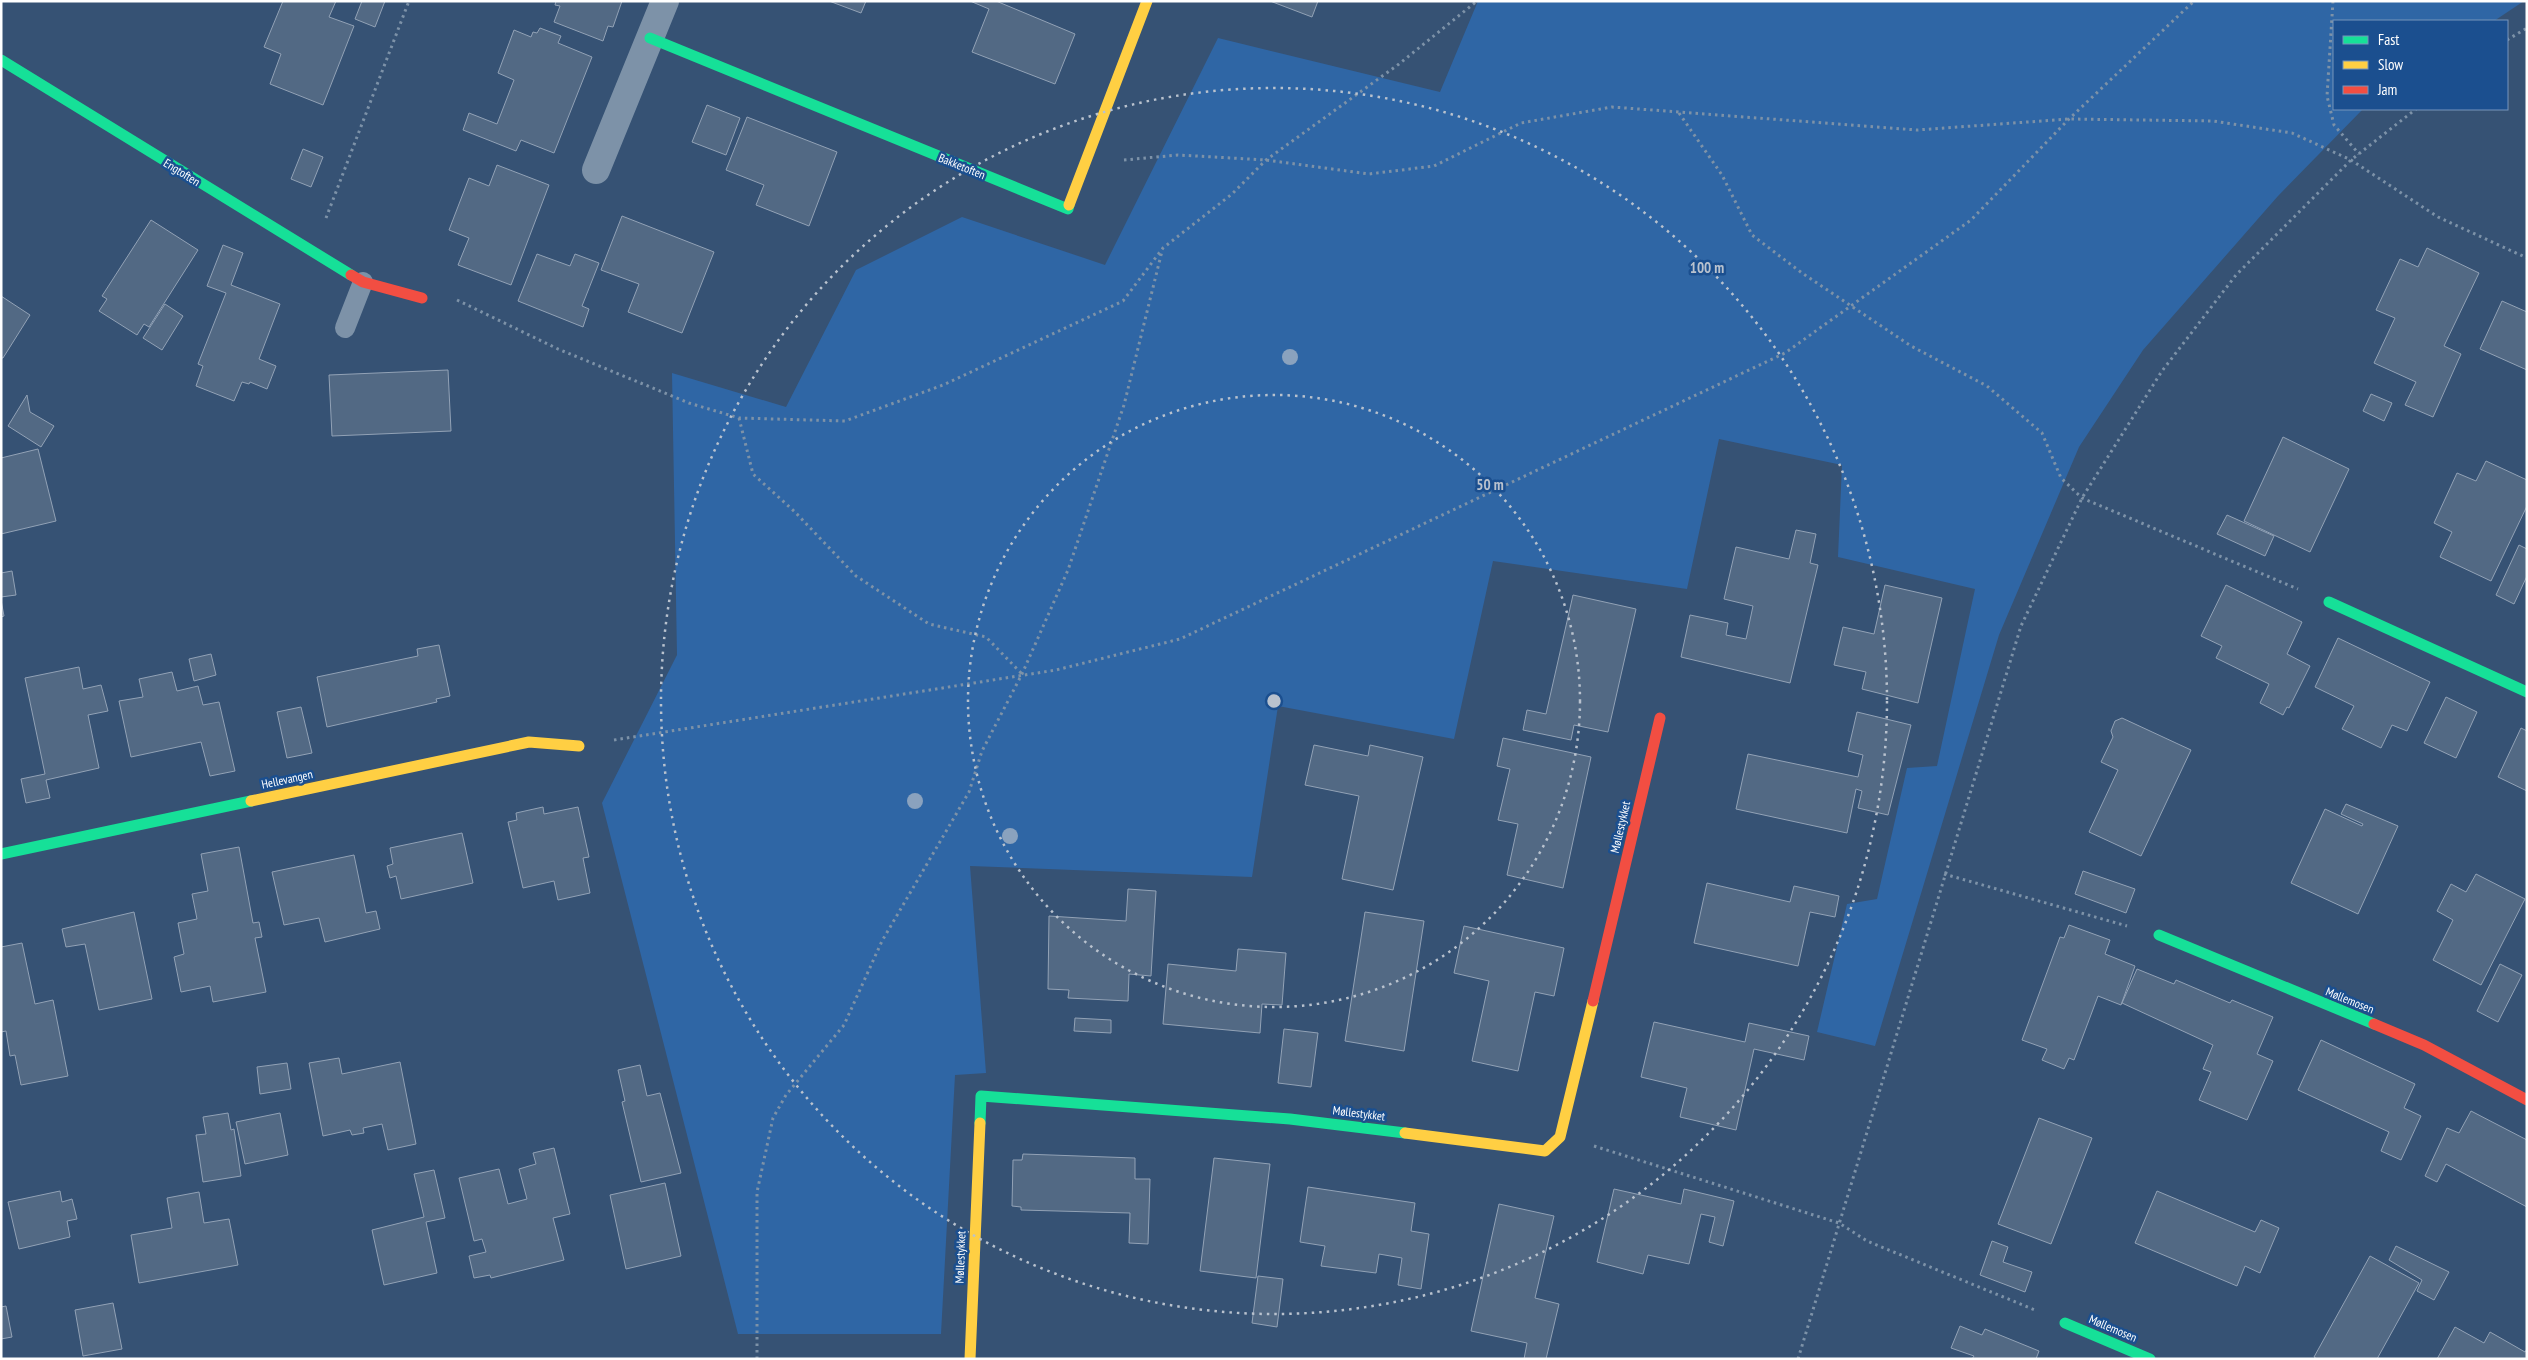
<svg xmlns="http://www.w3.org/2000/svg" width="2528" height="1360" font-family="'PT Sans Narrow',sans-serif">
<rect width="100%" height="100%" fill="#365274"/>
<path fill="#2f66a5" d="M1478,1H2524L2494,21H2334V109H2363L2278,196L2143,350L2079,447L1999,635L1875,1046L1817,1032L1847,904L1877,899L1907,768L1937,766L1975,589L1838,557L1842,465L1719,439L1687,589L1493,561L1454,739L1278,706L1252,877L970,866L986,1073L955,1075L941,1334H738L602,803L677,655L672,373L786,407L856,270L962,217L1105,265L1218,38L1440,92Z"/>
<path fill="#526984" stroke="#92a2b6" d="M283,1H336L329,17L354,26L323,105L270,84L281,54L264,47Z
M362,1H385L375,27L355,19Z
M556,1H622L613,27L608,26L603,41L554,22L560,6L555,5Z
M829,1H866L861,13Z
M970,1H996L1075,34L1055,84L972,52L989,9Z
M1270,1H1318L1312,17Z
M540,28L561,36L558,43L592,57L554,153L521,140L516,151L463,130L469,113L497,124L514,80L498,73L514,30L531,37L533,32L537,33Z
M707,105L740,118L726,155L692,142Z
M747,117L837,152L809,226L756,205L764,185L726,170Z
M303,149L323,157L311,187L291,179Z
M497,165L549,185L511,285L458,265L469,238L449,230L469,178L489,186Z
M622,216L714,252L682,333L628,312L639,284L601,270Z
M151,220L198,250L149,327L144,324L137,335L99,311L107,299L102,296Z
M223,245L243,253L231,285L280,304L259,359L276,366L267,389L250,382L249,384L242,382L234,401L196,386L203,366L198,364L226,293L207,286Z
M2427,248L2479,273L2444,346L2461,354L2433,417L2405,405L2416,382L2374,363L2395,318L2376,310L2400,259L2418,267Z
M537,254L570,266L575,254L599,263L582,306L589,309L583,327L518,301Z
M1,296L30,315L3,358H1Z
M2502,301L2527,312V370L2480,349Z
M165,304L183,316L162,350L143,338Z
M448,370L451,431L332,436L329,375Z
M2371,394L2392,403L2384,421L2363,411Z
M27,395L30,412L54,426L41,447L8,426Z
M2283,437L2349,469L2310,552L2244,521Z
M38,449L56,521L1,534V458Z
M2486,461L2527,480V506L2491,581L2440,557L2452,532L2434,523L2457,473L2476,481Z
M2227,515L2274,536L2265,556L2217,534Z
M1796,530L1816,534L1810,563L1818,565L1790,683L1681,657L1690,615L1728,623L1726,635L1746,639L1753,606L1724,599L1736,547L1789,559Z
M2519,545L2527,549V576L2514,604L2496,595Z
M12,571L16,595L1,597V573Z
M1885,585L1942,598L1918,703L1862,689L1866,672L1834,665L1843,627L1874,634Z
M2226,585L2302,622L2287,654L2310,666L2289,708L2287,707L2283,715L2260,703L2269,684L2216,658L2222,646L2201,636Z
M1573,595L1636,609L1608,732L1574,725L1571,740L1523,730L1527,710L1546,714Z
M1,600L4,616L1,617Z
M2338,638L2430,682L2407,731L2392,725L2381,748L2342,729L2354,706L2315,687Z
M439,645L450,696L436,699L437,702L327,727L317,677L418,656L417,649Z
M211,654L216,675L194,681L189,659Z
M79,667L83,689L101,685L108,711L88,715L99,768L46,780L50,798L26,803L21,779L45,774L25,678Z
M172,672L177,691L198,686L203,705L219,702L235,771L210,776L201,742L131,757L119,701L143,697L139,679Z
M2446,697L2477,712L2456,758L2424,743Z
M301,707L312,753L287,758L277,712Z
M1857,712L1911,725L1888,815L1858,808L1862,791L1856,789L1847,833L1736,809L1748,754L1858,777L1863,755L1848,751Z
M2122,718L2191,750L2141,856L2089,832L2118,770L2101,762L2113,737L2111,731L2115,721Z
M2521,728L2527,731V791L2498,777Z
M1503,738L1591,757L1563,888L1507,875L1518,824L1498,820L1510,769L1497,766Z
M1314,745L1368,756L1370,745L1423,757L1393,890L1342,879L1359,796L1305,785Z
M2346,804L2398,826L2358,914L2291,883L2325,809L2362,826L2363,824L2341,814Z
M543,807L544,814L578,807L589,857L583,858L590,893L558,900L554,881L523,888L508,822L517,820L516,813Z
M462,833L473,883L401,899L396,876L390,878L387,866L393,864L390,848Z
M239,847L253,923L259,922L262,937L255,938L266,992L213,1002L210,986L181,992L174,957L184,954L178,923L197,919L192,894L208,891L201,854Z
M354,855L366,913L376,911L380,929L325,942L319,918L284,925L272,872Z
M2083,871L2135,889L2126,913L2075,894Z
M2476,874L2525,899L2481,985L2433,960L2453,920L2437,911L2451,884L2466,892Z
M1707,883L1790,902L1794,886L1839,896L1835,917L1810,912L1798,966L1694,943Z
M1128,889L1156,891L1151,976L1129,974L1128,1001L1068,998L1069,990L1048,989L1049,916L1126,921Z
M134,912L152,999L99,1010L85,944L66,947L62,929Z
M1365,912L1424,921L1404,1051L1345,1041Z
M2069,925L2110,940L2105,954L2135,966L2121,1005L2098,996L2074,1060L2069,1058L2064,1069L2042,1060L2047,1049L2022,1040L2060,937L2064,938Z
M1464,926L1564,948L1554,996L1535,992L1518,1071L1472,1061L1489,981L1454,973Z
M22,943L35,1004L53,1000L68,1076L21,1085L15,1055L10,1056L6,1031L1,1032V947Z
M1238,949L1286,953L1282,1005L1262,1004L1260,1033L1163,1024L1168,964L1236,971Z
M2500,964L2522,975L2498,1022L2477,1011Z
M2137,969L2174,984L2176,980L2230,1003L2232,1000L2273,1017L2257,1054L2273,1061L2247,1120L2199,1100L2211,1072L2203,1069L2213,1045L2122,1003Z
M1075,1018L1111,1020V1033L1074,1031Z
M1654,1022L1745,1042L1749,1023L1809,1036L1804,1060L1754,1049L1736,1130L1680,1117L1687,1088L1641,1077Z
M1284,1029L1318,1033L1311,1087L1278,1083Z
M2321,1040L2415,1084L2404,1108L2421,1116L2401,1160L2381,1151L2389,1132L2298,1090Z
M339,1058L342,1074L400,1062L416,1144L388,1150L382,1124L363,1128L364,1133L352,1135L350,1130L323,1136L309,1063Z
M287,1063L291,1089L260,1094L257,1067Z
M640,1065L647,1096L660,1093L681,1173L641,1182L622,1102L625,1101L618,1070Z
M2471,1111L2527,1140V1207L2446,1164L2437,1182L2425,1176L2447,1128L2459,1133Z
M228,1113L231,1130L234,1129L241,1176L203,1182L196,1135L206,1134L203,1117Z
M280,1113L288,1155L245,1164L236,1122Z
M2039,1118L2092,1138L2051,1244L1998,1224Z
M554,1148L570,1214L553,1218L564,1260L491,1278L490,1275L474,1278L469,1256L486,1252L482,1239L474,1241L459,1178L499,1169L508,1204L527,1199L519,1169L536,1164L533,1153Z
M1023,1154L1135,1158V1179H1150L1148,1244L1129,1243L1130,1213L1021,1210V1207L1012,1206L1013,1160H1022Z
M1214,1158L1270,1164L1256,1278L1200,1271Z
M434,1170L445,1218L426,1222L437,1273L384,1285L372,1230L424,1217L414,1174Z
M665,1183L681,1256L626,1269L610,1195Z
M1308,1187L1415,1203L1411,1231L1429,1234L1421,1289L1398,1285L1402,1258L1379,1254L1376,1273L1321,1266L1325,1246L1300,1242Z
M1614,1189L1681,1204L1684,1189L1734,1201L1723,1246L1709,1242L1715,1217L1701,1214L1689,1264L1648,1255L1643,1274L1597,1262Z
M60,1191L62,1202L72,1199L77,1219L67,1221L70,1237L19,1249L8,1202Z
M2157,1191L2255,1232L2261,1220L2279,1228L2260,1273L2245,1266L2237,1286L2135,1243Z
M199,1192L204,1223L229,1219L238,1265L139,1283L131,1235L172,1228L167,1198Z
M1499,1204L1554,1216L1535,1298L1559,1304L1546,1359H1524L1527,1343L1471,1331Z
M1992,1241L2008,1247L2003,1262L2032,1272L2025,1292L1980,1275Z
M2396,1246L2449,1272L2434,1300L2417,1291L2422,1280L2389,1260Z
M2370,1256L2419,1283L2377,1359H2317L2314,1357Z
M1258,1276L1283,1279L1277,1327L1252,1323Z
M113,1303L122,1349L83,1356L75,1310Z
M6,1306L12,1337L1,1339V1307Z
M1960,1326L1982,1335L1985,1329L2039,1351L2036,1359H1972L1974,1356L1951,1348Z
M2455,1327L2484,1343L2490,1332L2525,1352L2527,1349V1359H2437Z"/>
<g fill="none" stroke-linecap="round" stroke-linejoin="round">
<path stroke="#7d92a8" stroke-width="3" stroke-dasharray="2.5 4" stroke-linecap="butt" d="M2333,1L2327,96L2334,125L2359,154
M2507,40L2527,28
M1679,113L1722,175L1752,235L1802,273L1911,346L1987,386L2042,433L2061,478L2082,498L2298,589
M1124,160L1178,155L1266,160L1369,174L1434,166L1521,123L1612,107L1917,130L2069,119L2213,121L2292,133L2351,160L2438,217L2527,258
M326,218L409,1
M457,300L558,349L689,403L739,418L845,421L943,385L1123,301L1163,248L1232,194L1266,160L1399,64L1477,1
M739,418L753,474L795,512L856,576L929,624L986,637L1022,674
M614,740L1056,670L1180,639L1785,353L1971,220L2069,119L2194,1
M1944,874L2127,926
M1594,1146L1839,1223L1867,1241L2035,1310
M757,1359V1192L773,1118L786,1095L844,1025L882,941L969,792L982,751L1022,674L1068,570L1124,405L1162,251
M1798,1359L2021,626L2082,498L2162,371L2236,275L2351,160L2416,109"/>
<path stroke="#7d92a8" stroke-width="20" d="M345,328L363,282"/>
<path stroke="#7d92a8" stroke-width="28" d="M596,170L665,1"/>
<path stroke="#16e098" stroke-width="11" d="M650,38L1068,209L1069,205
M1,60L351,275
M2329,602L2527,692
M1,854L251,801
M2159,935L2374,1024
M980,1123L981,1096L1290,1119L1405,1133
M2065,1323L2150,1359"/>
<path stroke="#ffcf43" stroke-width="11" d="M1069,205L1147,1
M251,801L529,742L579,746
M1405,1133L1545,1151L1560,1137L1593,1001
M970,1359L980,1123"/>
<path stroke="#f24e42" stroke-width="11" d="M351,275L363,282L422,298
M1593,1001L1660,718
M2374,1024L2424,1045L2527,1100"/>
</g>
<g fill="#8aa2be">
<circle cx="1290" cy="357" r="8"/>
<circle cx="915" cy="801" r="8"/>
<circle cx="1010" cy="836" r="8"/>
</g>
<g fill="none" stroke="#b9c2ce" stroke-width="2.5" stroke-dasharray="2.5 5">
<circle cx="1274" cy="701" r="306"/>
<circle cx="1274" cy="701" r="613"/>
</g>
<g text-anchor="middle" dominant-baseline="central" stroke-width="5" stroke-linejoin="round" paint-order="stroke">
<g font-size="12" fill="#fff" stroke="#1b4f8f">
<text transform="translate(962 166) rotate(22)">Bakketoften</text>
<text transform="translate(182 172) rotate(32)">Engtoften</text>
<text transform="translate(287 779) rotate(-12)">Hellevangen</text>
<text transform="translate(1620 827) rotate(-77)">Møllestykket</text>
<text transform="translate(2350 1000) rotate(22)">Møllemosen</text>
<text transform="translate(1359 1113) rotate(7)">Møllestykket</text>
<text transform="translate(960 1257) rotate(-88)">Møllestykket</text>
<text transform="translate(2113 1328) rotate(23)">Møllemosen</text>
</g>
</g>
<circle cx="1274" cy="701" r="8" fill="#b9c2ce" stroke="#1b4f8f" stroke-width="2.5"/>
<g font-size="15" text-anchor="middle" font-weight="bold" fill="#b9c2ce" stroke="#1b4f8f" stroke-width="5" stroke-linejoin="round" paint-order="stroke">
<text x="1707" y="273">100 m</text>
<text x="1490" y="490">50 m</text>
</g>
<rect width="2528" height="1360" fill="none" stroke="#ffffff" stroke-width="5"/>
<rect x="2333" y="20" width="175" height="90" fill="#1b4f8f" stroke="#7695bc"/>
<rect x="2343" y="36" width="25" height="8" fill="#16e098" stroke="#7695bc"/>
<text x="2378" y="45" font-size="15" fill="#ffffff">Fast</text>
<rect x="2343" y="61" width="25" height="8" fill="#ffcf43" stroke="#7695bc"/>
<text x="2378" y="70" font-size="15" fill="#ffffff">Slow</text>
<rect x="2343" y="86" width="25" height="8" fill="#f24e42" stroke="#7695bc"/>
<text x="2378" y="95" font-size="15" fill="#ffffff">Jam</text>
</svg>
